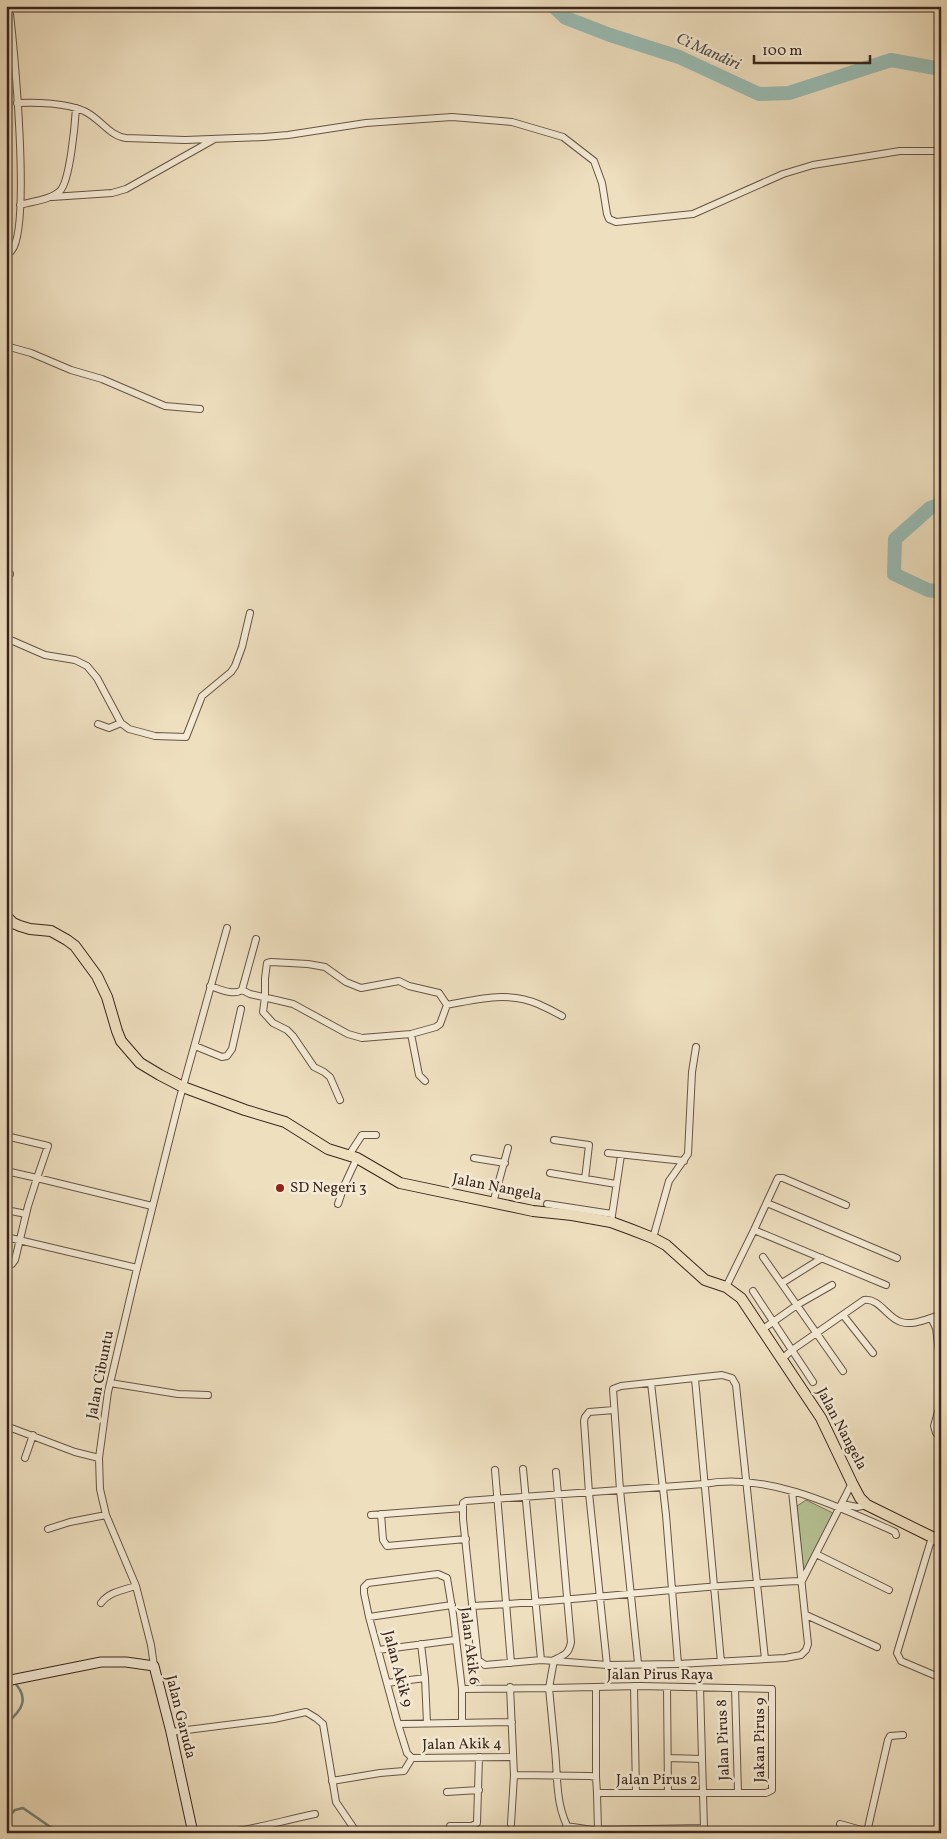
<svg xmlns="http://www.w3.org/2000/svg" width="947" height="1839" font-family="Vollkorn,serif">
<rect width="100%" height="100%" fill="#eedfbf"/>
<filter id="stains"><feTurbulence type="fractalNoise" baseFrequency=".004" numOctaves="4"/><feColorMatrix values="0 0 0 0 .2 0 0 0 0 .09 0 0 0 0 .02 0 0 0 .5 -.17"/></filter>
<radialGradient id="worn" r=".72"><stop offset=".6" stop-color="#630" stop-opacity="0"/><stop offset="1" stop-color="#630" stop-opacity=".3"/></radialGradient>
<path fill="#b6c294" stroke="#787458" d="M806,1500L833,1513L806,1570L803,1568L797,1506Z"/>
<g fill="none" stroke-linecap="round" stroke-linejoin="round">
<path stroke="#738078" stroke-width="2.5" d="M6,1724C22,1710 30,1699 14,1682
M6,1819L15,1810L23,1808L59,1833"/>
<path stroke="#99bcb4" stroke-width="14" d="M553,6L566,18L610,35L679,57L759,94L789,93L891,60L941,69
M941,504L930,508L895,539L894,574L928,590L941,592"/>
<g stroke="#675446" stroke-width="8">
<path id="street" d="M17,103C36,102 67,103 84,111C100,118 109,136 126,138L185,140L264,137L288,135L366,123L452,117L512,122L563,137L594,161L602,183L607,214L609,219L616,222L693,214L783,174L813,165L900,151H941
M52,197L112,193L126,189L213,140
M20,205C33,201 50,200 60,191C70,181 75,124 76,108
M6,255C8,254 11,252 12,250C31,226 14,44 9,6
M6,346L31,353L71,370L102,379L165,406L200,409
M6,574H10
M6,638L45,655L75,660L87,666L97,678L121,723L129,729L155,736L186,737L202,696L231,672L235,666L242,647L250,613
M98,724L109,728L121,723
M210,986C220,989 233,996 242,990L256,939
M242,990L250,994L293,1004L348,1034L362,1038L411,1034L436,1027L440,1024L447,1005L439,993L409,986L399,981L361,988L346,982L325,967L308,964L271,962L267,963L265,978V997L263,1012L273,1023L287,1030L293,1036L314,1067L324,1072L330,1077L340,1100
M447,1005C477,999 509,991 538,1004C547,1008 555,1012 562,1016
M411,1034L419,1075L425,1081
M195,1046L222,1057L227,1056L232,1049L241,1009
M6,1136L48,1146L37,1178L6,1171
M554,1140L589,1145L585,1179
M608,1153L684,1161
M349,1155L362,1135H376
M474,1158L505,1163
M550,1173L616,1184
M493,1203L508,1148
M767,1203L897,1258
M338,1204L344,1186L357,1158
M547,1204L612,1214
M6,1210L26,1214
M611,1222L621,1155
M754,1230L886,1285
M6,1237L137,1268
M653,1238L669,1181L688,1154L692,1072L696,1047
M763,1257L843,1371
M6,1266L12,1264L15,1260L28,1206L37,1178L152,1206
M782,1283L822,1258
M726,1287L754,1230L778,1178H783L846,1205
M753,1291L813,1382
M843,1315L873,1353
M931,1318L936,1328L941,1369
M763,1329L797,1305L832,1285
M782,1359L792,1350L864,1300C880,1298 887,1318 901,1322C914,1326 928,1318 941,1315
M695,1379L721,1662
M110,1383L178,1394L208,1395
M651,1383L666,1515L678,1664
M941,1401L934,1426L936,1433L941,1436
M6,1426L75,1452L99,1458
M25,1458L33,1435
M523,1469L541,1660
M495,1470L511,1663
M792,1491L808,1644L806,1650L801,1655L785,1658L678,1664L607,1665L541,1660L485,1665L478,1660L463,1519V1503L466,1501L704,1484C768,1472 837,1506 895,1532L896,1535
M842,1504L857,1507L867,1505
M381,1514L383,1540L387,1546L466,1539
M371,1515L463,1508
M48,1529L70,1522L106,1515
M932,1537L897,1653L901,1661L941,1678
M816,1554L889,1590
M101,1603C109,1592 123,1590 136,1586
M473,1606C583,1601 692,1585 802,1581L852,1483
M806,1615L877,1647
M369,1617L452,1605
M421,1644L425,1678L427,1723
M378,1650L455,1640
M638,1663L620,1490L613,1389L621,1386L722,1375L732,1378L736,1385L765,1659
M607,1665L589,1493L584,1421L585,1417L589,1412L614,1410
M154,1666L151,1645L136,1586L106,1515L100,1489L99,1458L108,1392L135,1277L179,1101L227,928
M387,1683L425,1678
M634,1686L636,1792
M510,1687L514,1775L590,1776L596,1777L597,1793H766L772,1790V1689L640,1686L549,1688L554,1660C564,1655 569,1654 571,1642L556,1472
M667,1687L668,1793
M735,1688L738,1792
M462,1689L549,1688C551,1708 553,1729 555,1750C558,1779 555,1807 571,1833
M398,1724L512,1722
M171,1732L274,1719L306,1712L316,1718L323,1724L336,1802L357,1833
M412,1758L407,1753L398,1724L369,1617L364,1593V1587L368,1583L438,1574L447,1578L453,1614L462,1689V1722
M412,1758L513,1757
M668,1758L702,1759
M596,1777V1687
M332,1781L380,1773L404,1771L412,1758
M447,1792L479,1790
M597,1793L598,1830
M511,1824L514,1775
M840,1824L872,1833
M450,1826H472L477,1823L479,1757
M566,1826L593,1830L704,1828L700,1687
M867,1832L888,1740L890,1736L903,1735
M225,1833C256,1829 285,1820 315,1814"/>
</g>
<g stroke="#3a251d" stroke-width="11">
<path id="secondary" d="M6,1681L101,1662H126L154,1666L171,1732L193,1833"/>
</g>
<g stroke="#3a251d" stroke-width="12">
<path id="primary" d="M6,916L13,923L20,926L30,929L51,931L67,940L75,946L97,976L107,997L117,1031L121,1041L140,1063L160,1075L183,1087L245,1110L285,1122L328,1149L357,1158L400,1183L533,1211L572,1215L611,1222L630,1229L653,1238L666,1245L705,1280L726,1287L741,1298L821,1418L852,1483L860,1498L867,1505L932,1537L941,1543"/>
</g>
<use href="#street" stroke="#f4ead5" stroke-width="6"/>
<use href="#secondary" stroke="#f4ead5" stroke-width="9"/>
<use href="#primary" stroke="#eedfbf" stroke-width="10"/>
</g>
<circle fill="#8f2418" stroke="#f4ead5" stroke-width="2" cx="280" cy="1188" r="5"/>
<g text-anchor="middle" dominant-baseline="central" stroke-width="5" stroke-linejoin="round" paint-order="stroke">
<g font-size="15" fill="#3a251d" stroke="#f4ead5" text-anchor="start">
<text x="290" y="1188">SD Negeri 3</text>
</g>
<g font-size="15" fill="#3a251d" stroke="#f4ead5">
<text transform="translate(497 1188) rotate(11)">Jalan Nangela</text>
<text transform="translate(101 1375) rotate(-79)">Jalan Cibuntu</text>
<text transform="translate(841 1429) rotate(62)">Jalan Nangela</text>
<text transform="translate(469 1646) rotate(83)">Jalan Akik 6</text>
<text transform="translate(397 1669) rotate(75)">Jalan Akik 9</text>
<text x="660" y="1675">Jalan Pirus Raya</text>
<text transform="translate(180 1717) rotate(76)">Jalan Garuda</text>
<text transform="translate(724 1740) rotate(-92)">Jalan Pirus 8</text>
<text transform="translate(760 1740) rotate(-90)">Jakan Pirus 9</text>
<text transform="translate(462 1745) rotate(-1)">Jalan Akik 4</text>
<text x="657" y="1780">Jalan Pirus 2</text>
</g>
<g font-size="16" font-style="italic" fill="#56524a" stroke="#f4ead5">
<text transform="translate(708 52) rotate(24)">Ci Mandiri</text>
</g>
</g>
<rect width="947" height="1839" fill="none" stroke="#eedfbf" stroke-width="25"/>
<rect x="8" y="8" width="932" height="1824" fill="none" stroke="#3a251d" stroke-width="2.5"/>
<rect x="12" y="12" width="922" height="1814" fill="none" stroke="#3a251d"/>
<path d="M754 55v8h116v-8" fill="none" stroke="#3a251d" stroke-width="2.5"/>
<text x="762" y="55" font-size="15" fill="#3a251d" stroke="#f4ead5" stroke-width="4" paint-order="stroke">100 m</text>
<rect width="100%" height="100%" filter="url(#stains)"/>
<rect width="100%" height="100%" fill="url(#worn)"/>
</svg>
